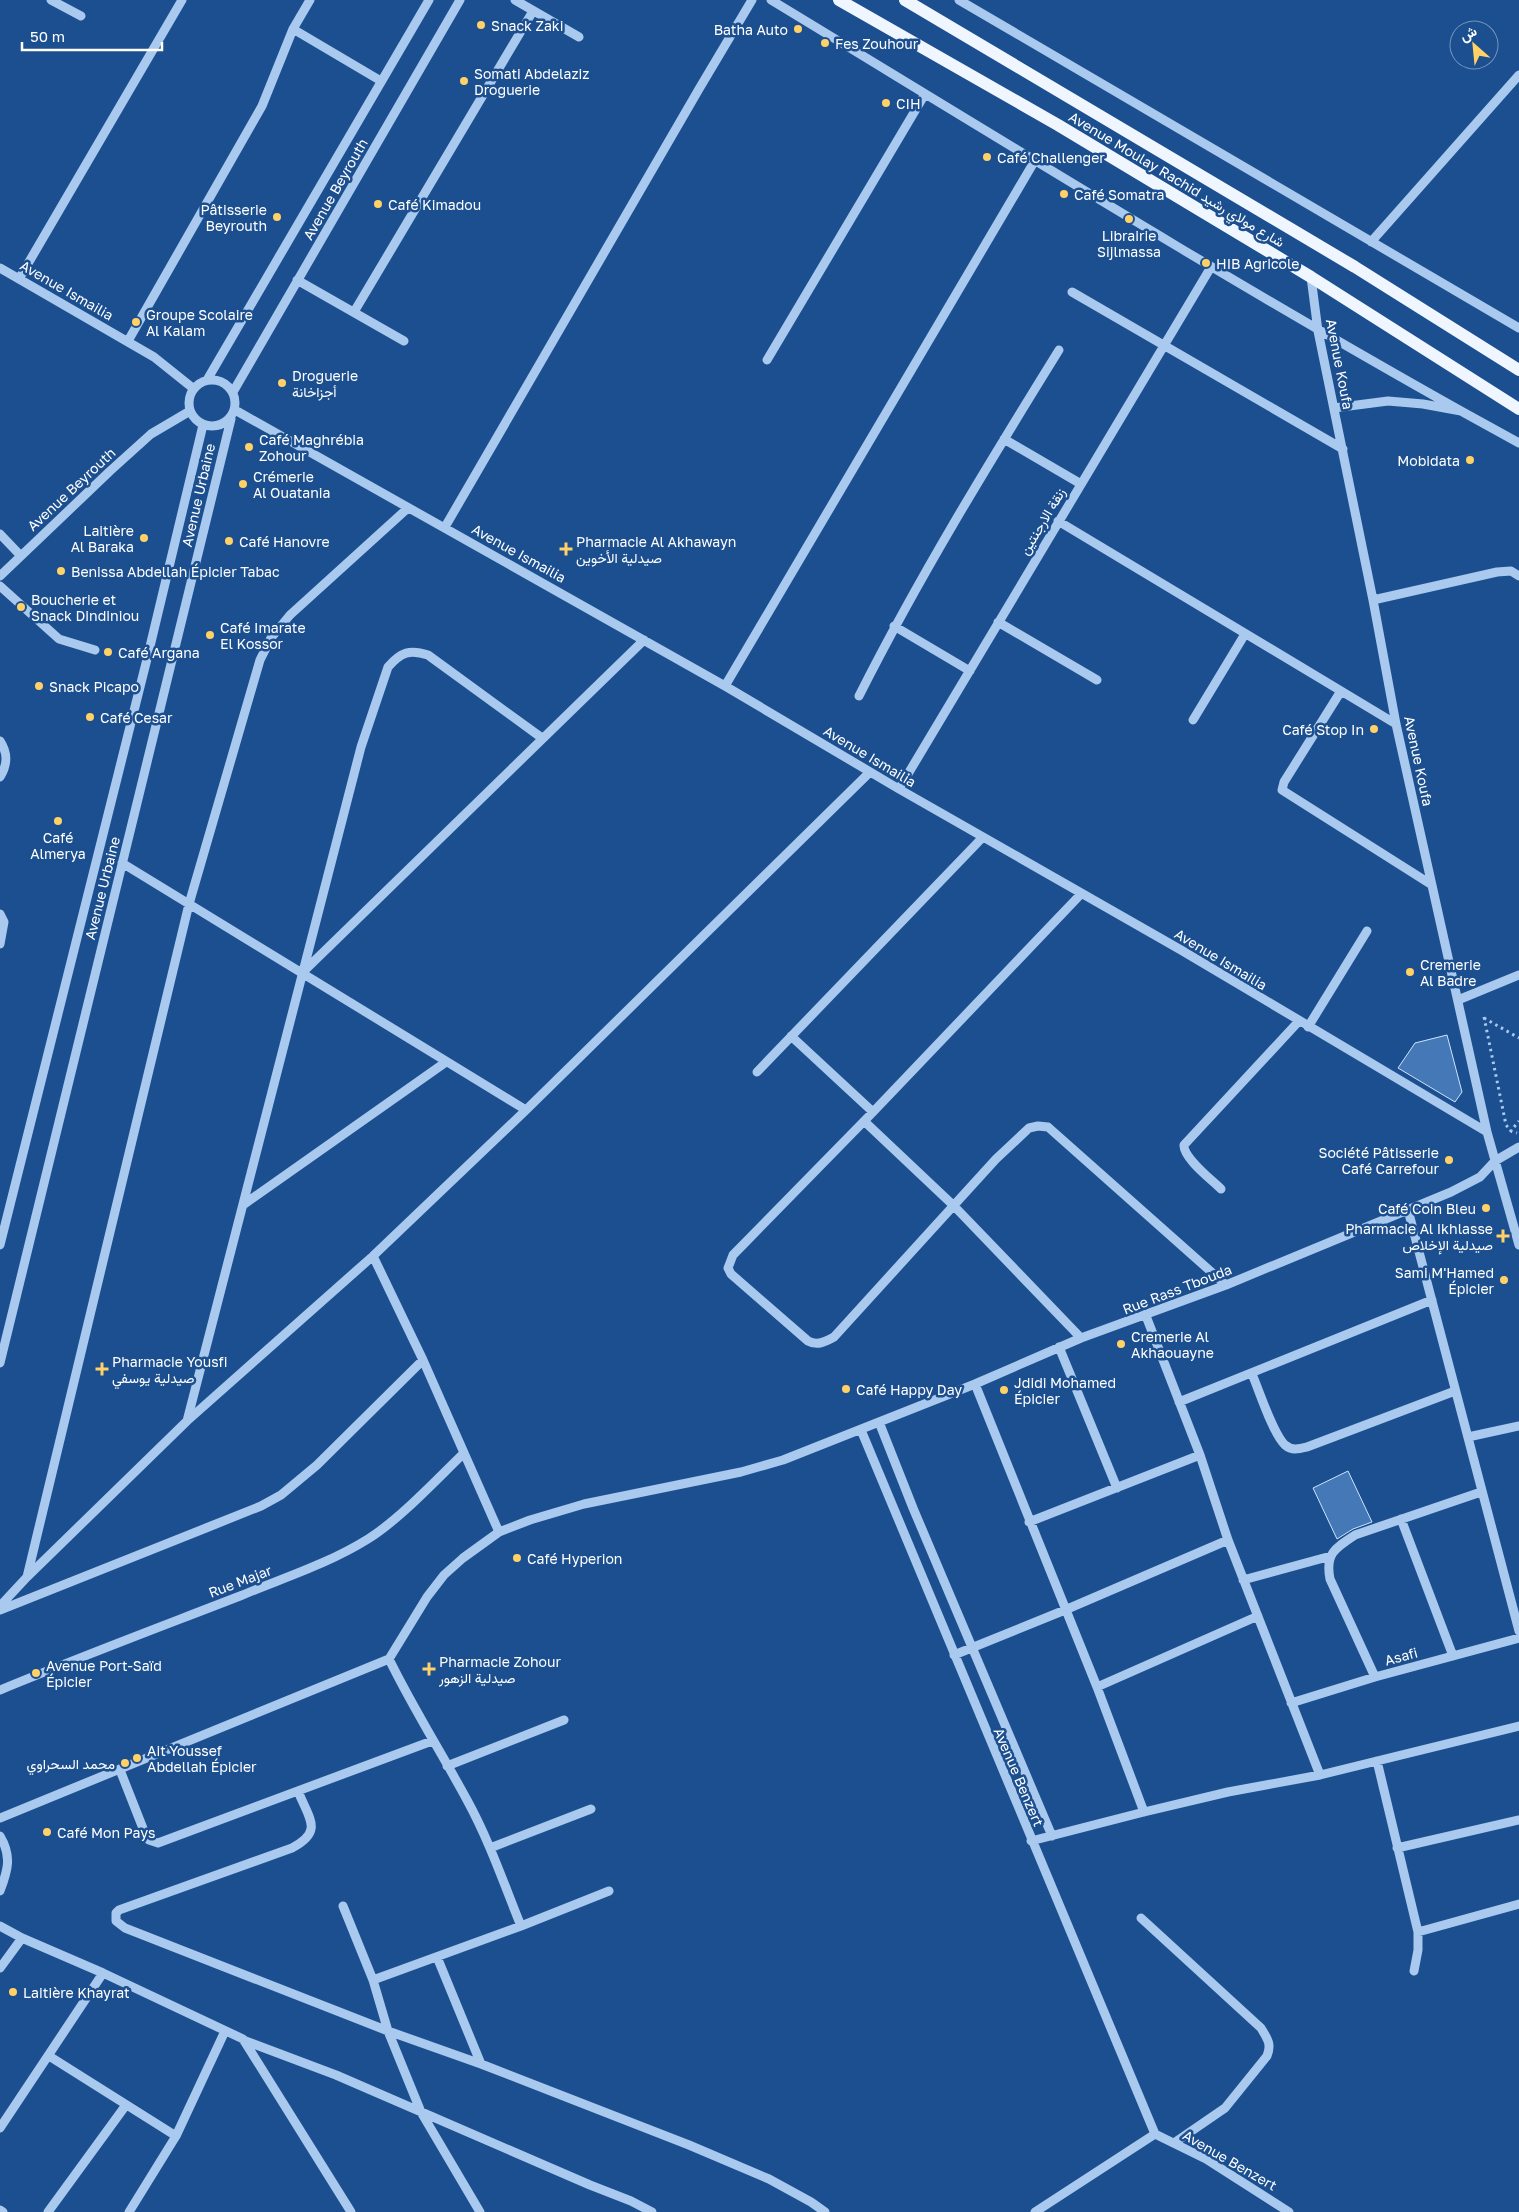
<svg xmlns="http://www.w3.org/2000/svg" width="1519" height="2212" font-family="'Golos Text',Vazirmatn,sans-serif">
<rect width="100%" height="100%" fill="#1b4f8f"/>
<path fill="#4478b7" stroke="#cfe3fa" d="M1447,1035L1462,1092L1455,1102L1398,1068L1415,1043Z
M1348,1471L1372,1522L1353,1529L1337,1539L1313,1488Z"/>
<g fill="none" stroke-linecap="round" stroke-linejoin="round">
<path stroke="#a9c9ee" stroke-width="3" stroke-dasharray="2.5 4" stroke-linecap="butt" d="M1484,1017L1506,1125L1511,1131L1517,1133
M1484,1018L1519,1038
M1510,1132L1519,1121"/>
<path stroke="#a9c9ee" stroke-width="9" d="M51,0L81,16
M515,0L579,37
M771,0C1000,139 1227,280 1461,411
M959,0L1519,328
M293,29L381,81
M1371,242L1519,75
M0,268L154,357L194,389
M1311,277L1318,331L1373,600L1396,724L1487,1132L1519,1245
M19,279L182,0
M297,280L404,341
M1072,292L1343,449
M354,312L533,11
M128,341L262,106L293,29L310,0
M767,360L925,94
M189 403a23 23 0 1 1 46 0a23 23 0 1 1-46 0Z
M207,380L429,0
M233,392L460,0
M1334,408L1388,401L1423,404L1461,411L1519,443
M235,410L725,686L899,789L1181,950L1487,1132
M1004,439L1081,484
M1058,521L1396,724
M445,527L699,89L752,0
M0,534L21,556
M0,576L110,471L151,434L190,411
M0,586L59,639L95,650
M1373,600L1497,572L1511,571L1519,576
M998,622L1097,680
M894,626L970,671
M725,686L1034,162
M1341,691L1284,782L1282,790L1432,885
M859,696C919,577 989,463 1059,350
M1193,720L1245,634
M0,741C8,753 8,764 0,777
M899,789L1211,267
M122,863L526,1110
M1081,894L873,1112L733,1255L728,1268L731,1274L808,1341C817,1346 825,1342 834,1337L996,1159L1029,1128L1038,1126L1048,1127L1226,1285
M0,914L4,922L0,944
M304,971L644,640
M1458,1000L1519,975
M1308,1027L1367,931
M791,1036L873,1112
M757,1072L983,837
M864,1121L954,1206L1081,1338
M1221,1189C1212,1180 1183,1158 1184,1145L1299,1021
M243,1205L446,1062
M1408,1210L1519,1631
M0,1245L147,659L203,425
M373,1256L423,1360L499,1532
M1146,1316L1200,1455L1228,1540L1320,1775
M1059,1347L1117,1488
M0,1363L231,419
M1252,1374C1259,1390 1273,1434 1285,1445C1292,1451 1299,1449 1307,1447L1455,1391
M975,1384L1097,1687L1144,1812
M1179,1402L1432,1300
M187,1421L361,747L388,667C401,652 410,649 428,655L542,738
M879,1422L913,1508L1052,1836
M861,1430L1155,2134L1206,2159L1289,2212
M1468,1437L1519,1426
M1401,1519L1453,1656
M1029,1522L1200,1455
M27,1577L187,1421L373,1256L526,1110L870,772
M1243,1580L1331,1556
M0,1606L27,1577L189,904L260,660L271,638L290,615L408,508
M0,1610L206,1528L261,1506L281,1495L317,1465L423,1360
M954,1655L1065,1610L1228,1540
M389,1659C413,1708 441,1752 467,1800C489,1840 504,1884 521,1926
M1375,1677L1330,1579C1325,1554 1335,1548 1355,1535L1481,1492
M1097,1687L1258,1616
M0,1690C80,1657 160,1627 240,1596C283,1578 328,1564 368,1539C400,1519 436,1480 464,1453
M1291,1703L1375,1677L1519,1638
M1377,1761L1418,1932V1950L1414,1971
M447,1766L564,1720
M120,1770L146,1836L149,1840L158,1843L432,1741
M298,1791C309,1819 324,1831 292,1848L119,1910L116,1913V1921L125,1928L388,2031L481,2064L689,2145L769,2179L811,2202L825,2212
M0,1818L389,1659L427,1597L444,1575L463,1558L499,1532L530,1520L584,1504L741,1472L783,1460L975,1384L1081,1338L1226,1285L1451,1192L1480,1177L1495,1161L1519,1147
M0,1836C12,1856 8,1870 0,1891
M1031,1841L1144,1812L1228,1792L1320,1775L1519,1726
M490,1848L591,1809
M1397,1848L1519,1820
M343,1906L373,1980L388,2031L421,2112L480,2212
M1141,1918L1261,2028C1267,2038 1272,2044 1267,2056L1225,2108L1174,2143
M0,1926L22,1938L103,1973L243,2039L351,2212
M1418,1932L1519,1904
M437,1957L481,2064
M0,1968L22,1938
M373,1980L521,1926L609,1891
M243,2040L336,2075L590,2185L631,2201L652,2212
M49,2056L176,2136
M0,2128L103,1973
M0,2210L3,2212
M48,2212L126,2105
M129,2212L176,2136L225,2031
M1035,2212L1155,2134"/>
<path stroke="#f0f6ff" stroke-width="12" d="M839,0L1058,125L1311,277L1519,409
M905,0L1355,267L1519,370"/>
</g>
<g fill="#ffd166" stroke="#1b4f8f" stroke-width="2">
<circle cx="481" cy="25" r="5"/>
<circle cx="798" cy="29" r="5"/>
<circle cx="825" cy="43" r="5"/>
<circle cx="464" cy="81" r="5"/>
<circle cx="886" cy="103" r="5"/>
<circle cx="987" cy="157" r="5"/>
<circle cx="1064" cy="194" r="5"/>
<circle cx="378" cy="204" r="5"/>
<circle cx="277" cy="217" r="5"/>
<circle cx="1129" cy="219" r="5"/>
<circle cx="1206" cy="263" r="5"/>
<circle cx="136" cy="322" r="5"/>
<circle cx="282" cy="383" r="5"/>
<circle cx="249" cy="447" r="5"/>
<circle cx="1470" cy="460" r="5"/>
<circle cx="243" cy="484" r="5"/>
<circle cx="144" cy="538" r="5"/>
<circle cx="229" cy="541" r="5"/>
<path d="M563.5 541.5h5v5h5v5h-5v5h-5v-5h-5v-5h5z"/>
<circle cx="61" cy="571" r="5"/>
<circle cx="21" cy="607" r="5"/>
<circle cx="210" cy="635" r="5"/>
<circle cx="108" cy="652" r="5"/>
<circle cx="39" cy="686" r="5"/>
<circle cx="90" cy="717" r="5"/>
<circle cx="1374" cy="729" r="5"/>
<circle cx="58" cy="821" r="5"/>
<circle cx="1410" cy="972" r="5"/>
<circle cx="1449" cy="1160" r="5"/>
<circle cx="1486" cy="1208" r="5"/>
<path d="M1500.5 1228.5h5v5h5v5h-5v5h-5v-5h-5v-5h5z"/>
<circle cx="1504" cy="1280" r="5"/>
<circle cx="1121" cy="1344" r="5"/>
<path d="M99.5 1361.5h5v5h5v5h-5v5h-5v-5h-5v-5h5z"/>
<circle cx="846" cy="1389" r="5"/>
<circle cx="1004" cy="1390" r="5"/>
<circle cx="517" cy="1558" r="5"/>
<path d="M426.5 1661.5h5v5h5v5h-5v5h-5v-5h-5v-5h5z"/>
<circle cx="36" cy="1673" r="5"/>
<circle cx="137" cy="1758" r="5"/>
<circle cx="125" cy="1763" r="5"/>
<circle cx="47" cy="1832" r="5"/>
<circle cx="13" cy="1992" r="5"/>
</g>
<g text-anchor="middle" dominant-baseline="central" stroke-width="5" stroke-linejoin="round" paint-order="stroke">
<g font-size="14" fill="#fff" stroke="#1b4f8f" text-anchor="start">
<text x="491" y="25">Snack Zaki</text>
<text x="788" y="29" text-anchor="end">Batha Auto</text>
<text x="835" y="43">Fes Zouhour</text>
<text x="474" y="73">Somati Abdelaziz<tspan x="474" dy="16">Droguerie</tspan></text>
<text x="896" y="103">CIH</text>
<text x="997" y="157">Café Challenger</text>
<text x="1074" y="194">Café Somatra</text>
<text x="388" y="204">Café Kimadou</text>
<text x="267" y="209" text-anchor="end">Pâtisserie<tspan x="267" dy="16">Beyrouth</tspan></text>
<text x="1129" y="235" text-anchor="middle">Librairie<tspan x="1129" dy="16">Sijlmassa</tspan></text>
<text x="1216" y="263">HIB Agricole</text>
<text x="146" y="314">Groupe Scolaire<tspan x="146" dy="16">Al Kalam</tspan></text>
<text x="292" y="375">Droguerie<tspan x="292" dy="16">أجزاخانة</tspan></text>
<text x="259" y="439">Café Maghrébia<tspan x="259" dy="16">Zohour</tspan></text>
<text x="1460" y="460" text-anchor="end">Mobidata</text>
<text x="253" y="476">Crémerie<tspan x="253" dy="16">Al Ouatania</tspan></text>
<text x="134" y="530" text-anchor="end">Laitière<tspan x="134" dy="16">Al Baraka</tspan></text>
<text x="239" y="541">Café Hanovre</text>
<text x="576" y="541">Pharmacie Al Akhawayn<tspan x="576" dy="16">صيدلية الأخوين</tspan></text>
<text x="71" y="571">Benissa Abdellah Épicier Tabac</text>
<text x="31" y="599">Boucherie et<tspan x="31" dy="16">Snack Dindiniou</tspan></text>
<text x="220" y="627">Café Imarate<tspan x="220" dy="16">El Kossor</tspan></text>
<text x="118" y="652">Café Argana</text>
<text x="49" y="686">Snack Picapo</text>
<text x="100" y="717">Café Cesar</text>
<text x="1364" y="729" text-anchor="end">Café Stop In</text>
<text x="58" y="837" text-anchor="middle">Café<tspan x="58" dy="16">Almerya</tspan></text>
<text x="1420" y="964">Cremerie<tspan x="1420" dy="16">Al Badre</tspan></text>
<text x="1439" y="1152" text-anchor="end">Société Pâtisserie<tspan x="1439" dy="16">Café Carrefour</tspan></text>
<text x="1476" y="1208" text-anchor="end">Café Coin Bleu</text>
<text x="1493" y="1228" text-anchor="end">Pharmacie Al Ikhlasse<tspan x="1493" dy="16">صيدلية الإخلاص</tspan></text>
<text x="1494" y="1272" text-anchor="end">Sami M'Hamed<tspan x="1494" dy="16">Épicier</tspan></text>
<text x="1131" y="1336">Cremerie Al<tspan x="1131" dy="16">Akhaouayne</tspan></text>
<text x="112" y="1361">Pharmacie Yousfi<tspan x="112" dy="16">صيدلية يوسفي</tspan></text>
<text x="1014" y="1382">Jdidi Mohamed<tspan x="1014" dy="16">Épicier</tspan></text>
<text x="856" y="1389">Café Happy Day</text>
<text x="527" y="1558">Café Hyperion</text>
<text x="439" y="1661">Pharmacie Zohour<tspan x="439" dy="16">صيدلية الزهور</tspan></text>
<text x="46" y="1665">Avenue Port-Saïd<tspan x="46" dy="16">Épicier</tspan></text>
<text x="147" y="1750">Ait Youssef<tspan x="147" dy="16">Abdellah Épicier</tspan></text>
<text x="115" y="1763" text-anchor="end">محمد السحراوي</text>
<text x="57" y="1832">Café Mon Pays</text>
<text x="23" y="1992">Laitière Khayrat</text>
</g>
<g font-size="14" fill="#fff" stroke="#1b4f8f">
<text transform="translate(1177 179) rotate(31)">Avenue Moulay Rachid شارع مولاي رشيد</text>
<text transform="translate(335 189) rotate(-60)">Avenue Beyrouth</text>
<text transform="translate(67 290) rotate(30)">Avenue Ismailia</text>
<text transform="translate(1340 364) rotate(79)">Avenue Koufa</text>
<text transform="translate(71 489) rotate(-43)">Avenue Beyrouth</text>
<text transform="translate(198 495) rotate(-77)">Avenue Urbaine</text>
<text transform="translate(1042 521) rotate(-59)">زنقة الارجنتين</text>
<text transform="translate(519 553) rotate(29)">Avenue Ismailia</text>
<text transform="translate(870 756) rotate(31)">Avenue Ismailia</text>
<text transform="translate(1419 761) rotate(78)">Avenue Koufa</text>
<text transform="translate(102 888) rotate(-76)">Avenue Urbaine</text>
<text transform="translate(1221 959) rotate(31)">Avenue Ismailia</text>
<text transform="translate(1177 1289) rotate(-21)">Rue Rass Tbouda</text>
<text transform="translate(240 1581) rotate(-21)">Rue Majar</text>
<text transform="translate(1401 1656) rotate(-15)">Asafi</text>
<text transform="translate(1019 1777) rotate(67)">Avenue Benzert</text>
<text transform="translate(1230 2160) rotate(30)">Avenue Benzert</text>
</g>
</g>
<g transform="translate(1474 45) rotate(333)"><circle r="24" fill="#1b4f8f" stroke="#7695bc"/>
<path d="M0-4L9 19L0 12L-9 19Z" fill="#ffd166"/>
<text y="-8" font-size="14" font-weight="bold" text-anchor="middle" fill="#ffffff">ش</text>
</g>
<path d="M22 42v8h140v-8" fill="none" stroke="#ffffff" stroke-width="2.5"/>
<text x="30" y="42" font-size="15" fill="#ffffff" stroke="#1b4f8f" stroke-width="4" paint-order="stroke">50 m</text>
</svg>
